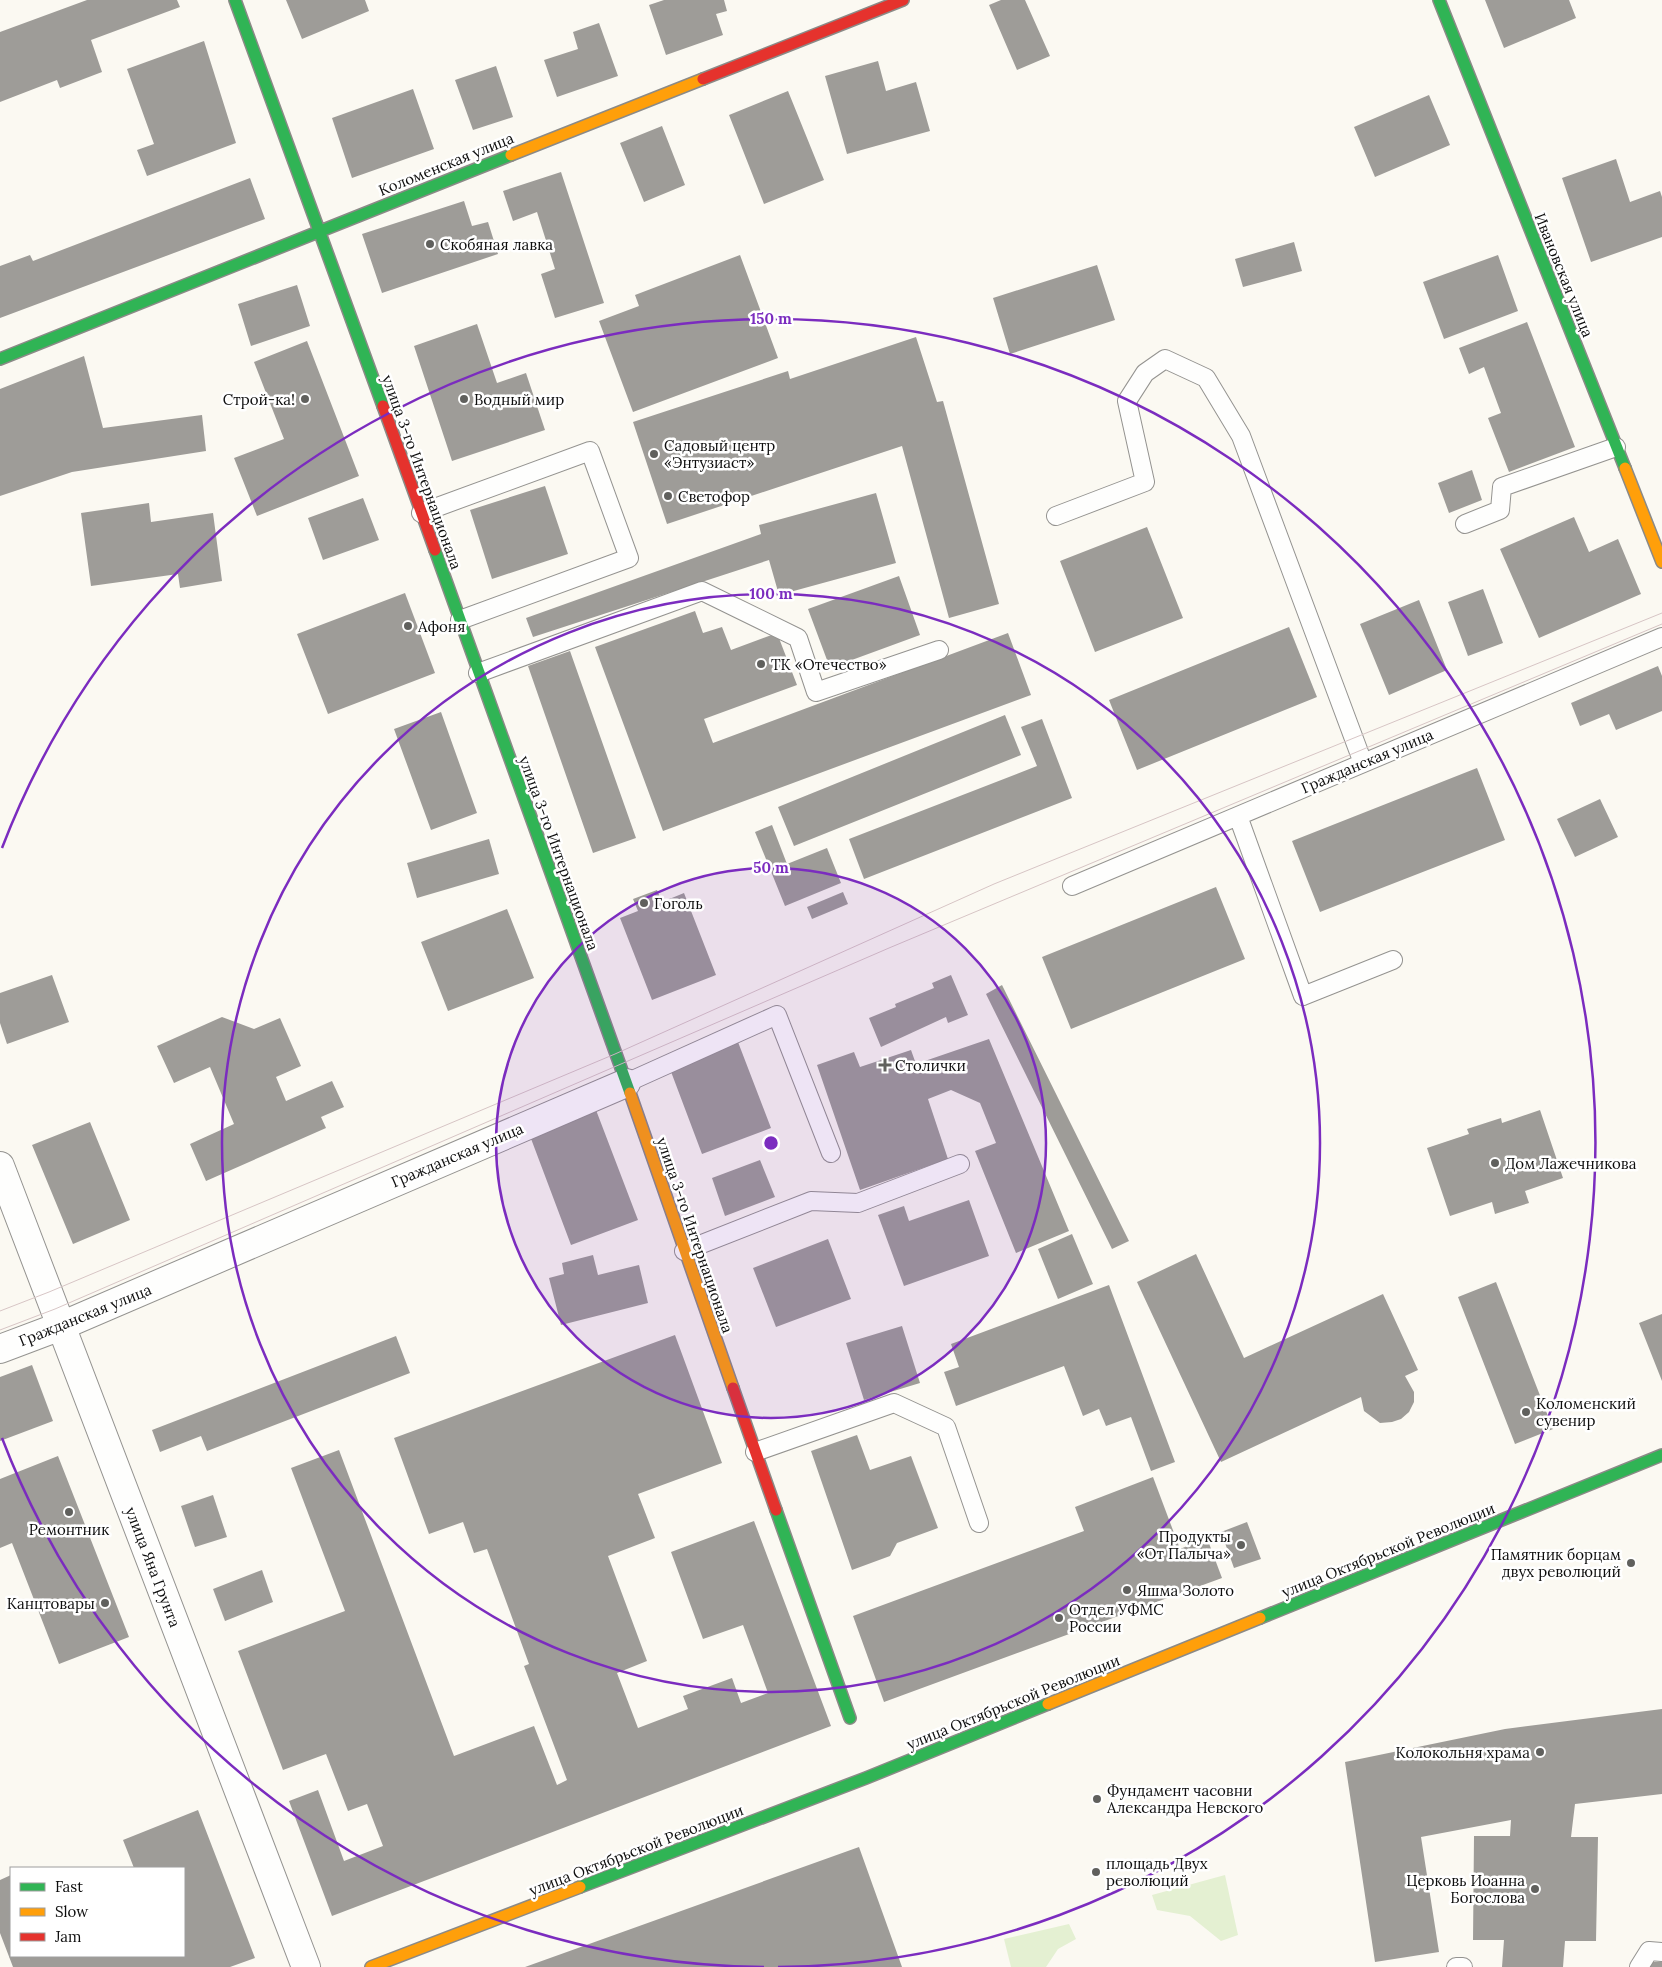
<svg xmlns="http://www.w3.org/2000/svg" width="1662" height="1967" font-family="Lora,serif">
<rect width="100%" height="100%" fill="#fbf9f2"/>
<path fill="#e4f0d2" d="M1225,1875L1238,1935L1221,1941L1190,1916L1157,1910L1152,1895Z
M1069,1924L1076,1939L1058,1949L1046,1967H1011L1004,1939Z"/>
<path fill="#9e9c98" d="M87,0H177L180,7L91,40L102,72L60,88L57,80L0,102V32Z
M286,0H365L369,11L302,39Z
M664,0H724L727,11L716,14L723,35L666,55L649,5Z
M1001,0H1025L1050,56L1017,70L989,5Z
M1485,0H1569L1576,18L1504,48Z
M599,23L618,76L557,97L544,60L578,49L573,32Z
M204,41L236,143L147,176L137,150L154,144L127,69Z
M878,61L886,91L916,82L930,131L847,154L825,76Z
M496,66L513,117L473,130L455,80Z
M413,89L434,149L352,178L332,118Z
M788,91L824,180L764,204L729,115Z
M1429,95L1450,145L1375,177L1354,127Z
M662,126L685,185L644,202L620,143Z
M1616,159L1630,202L1660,191L1662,197V237L1591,262L1562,178Z
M561,172L604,303L555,318L541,274L555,269L537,212L513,221L503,191Z
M250,178L265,219L0,318V266L30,255L33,261Z
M464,201L472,226L488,222L498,254L382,293L362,234Z
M1294,242L1302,271L1243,287L1235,259Z
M740,255L778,358L633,412L599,321L639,306L635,295Z
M1498,255L1518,311L1444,339L1423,282Z
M1097,265L1115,320L1010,354L993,298Z
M297,285L310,326L251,346L238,304Z
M1527,322L1575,447L1509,472L1488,418L1501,413L1484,367L1469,374L1459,348Z
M477,324L497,383L526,373L545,430L452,461L414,346Z
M916,337L937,402L943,401L999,604L949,618L902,446L667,524L633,422L788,371L790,379Z
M307,341L359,476L257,516L234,458L284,439L254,362Z
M84,356L103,428L202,415L206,451L72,472L0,496V389Z
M1472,470L1482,500L1449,513L1438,483Z
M545,486L568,554L492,579L470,510Z
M876,493L896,563L779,595L769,560L533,637L526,618L761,534L759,525Z
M363,498L379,540L323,560L308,518Z
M149,503L151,522L213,513L222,581L180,588L178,574L91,586L81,513Z
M1574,517L1589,552L1618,539L1641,594L1539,638L1500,549Z
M1147,527L1183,618L1095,652L1060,561Z
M899,576L920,635L830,668L808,609Z
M1483,589L1503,643L1468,656L1448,602Z
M405,593L435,673L328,714L297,634Z
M1419,600L1447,670L1389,695L1360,624Z
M695,611L703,633L722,627L731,650L777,633L797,685L704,719L713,743L1008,633L1031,695L663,831L595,647Z
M1289,627L1317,697L1137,770L1109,700Z
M570,651L636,838L593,853L528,666Z
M1658,666L1662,676V711L1616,730L1609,714L1580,726L1571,703Z
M441,712L477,813L431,830L394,729Z
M1005,715L1021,755L794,846L778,807Z
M1042,719L1072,798L864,879L849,839L1037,766L1021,727Z
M1477,768L1505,840L1320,912L1292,841Z
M1600,799L1618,837L1575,857L1557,819Z
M772,825L787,864L827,848L841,883L785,906L755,832Z
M489,839L499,874L417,898L407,863Z
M1216,887L1245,959L1071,1029L1042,957Z
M657,890L662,902L684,893L716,975L652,1000L620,918L638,911L633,899Z
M843,892L848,904L812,919L807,907Z
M507,909L534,978L448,1011L421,942Z
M52,975L69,1022L7,1044L0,1023V993Z
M951,975L968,1015L948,1023L946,1017L881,1047L869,1018L896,1007L895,1004L934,988L932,983Z
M1002,985L1129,1241L1112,1249L986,994Z
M222,1017L254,1029L280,1018L301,1066L276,1077L286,1101L332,1081L344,1107L321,1117L326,1128L206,1181L190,1144L234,1124L210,1067L174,1083L157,1046Z
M989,1039L1069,1231L1016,1253L975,1151L996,1143L980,1103L951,1090L928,1099L948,1159L860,1190L817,1065L854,1052L860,1067L911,1050L916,1064Z
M738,1042L771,1128L702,1154L670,1069Z
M596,1110L638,1220L571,1245L530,1136Z
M1540,1110L1563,1178L1525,1191L1529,1203L1495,1214L1492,1202L1450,1216L1427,1148L1469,1134L1467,1129L1501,1118L1502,1123Z
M90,1122L130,1220L73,1244L32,1145Z
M760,1160L775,1197L725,1216L712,1178Z
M969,1200L989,1256L904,1286L878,1215L904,1206L909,1221Z
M1072,1234L1093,1284L1058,1299L1038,1249Z
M828,1239L851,1299L776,1327L753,1268Z
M1196,1254L1244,1358L1383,1294L1418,1370L1405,1376L1414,1392V1402L1409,1412L1401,1419L1392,1422L1380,1423L1364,1411L1361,1397L1221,1462L1137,1282Z
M593,1255L598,1275L639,1265L648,1303L561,1325L549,1278L564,1274L562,1263Z
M1496,1282L1553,1429L1515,1444L1458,1297Z
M1109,1285L1175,1462L1151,1471L1131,1417L1106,1426L1099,1409L1083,1416L1064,1366L956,1406L944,1372L959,1367L951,1344Z
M1662,1314V1381L1639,1323Z
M902,1326L920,1383L864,1400L846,1343Z
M675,1335L722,1463L638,1494L655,1538L608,1556L647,1661L617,1673L638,1728L688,1709L683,1696L732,1678L741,1703L768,1693L743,1625L703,1639L671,1552L754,1521L831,1726L332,1916L289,1801L318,1790L344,1861L383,1846L367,1804L348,1811L326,1754L283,1770L238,1651L345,1611L291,1468L339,1450L454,1756L534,1726L557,1785L567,1780L524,1666L529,1664L487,1549L474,1553L463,1522L429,1534L394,1438Z
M396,1336L410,1373L207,1451L201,1436L160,1452L152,1430Z
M32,1365L53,1421L0,1441V1377Z
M857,1435L870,1470L911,1456L938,1528L897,1543L890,1556L852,1570L811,1451Z
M58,1456L129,1637L59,1664L12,1543L0,1548V1479Z
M1153,1477L1180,1549L1207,1538L1222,1578L884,1702L853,1616L1084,1531L1075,1507Z
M213,1495L227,1537L195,1547L181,1506Z
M1247,1522L1261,1559L1234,1568L1221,1532Z
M262,1570L273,1602L225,1621L213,1589Z
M1662,1709V1794L1575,1804L1571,1837H1598L1596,1941H1565L1563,1967H1502L1504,1940H1473L1474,1836H1510L1511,1820L1421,1837L1439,1952L1375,1962L1345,1762L1505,1729Z
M198,1810L255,1958L230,1967H13L0,1933V1880L11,1875V1956H184V1868H134L123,1840Z
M859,1847L902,1967H525Z
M1649,1962H1662V1967H1649Z"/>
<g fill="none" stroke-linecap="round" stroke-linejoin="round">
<g stroke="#949390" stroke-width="20">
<path id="lane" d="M421,513L590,451L629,558L460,620
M1056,516L1145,482L1127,401L1145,373L1165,359L1206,378L1241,436L1363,763
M1465,524L1500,510L1502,487L1616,447
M478,673L702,591L798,638L816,692L939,650
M1238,816L1303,996L1393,960
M1072,886L1662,637
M626,1083L777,1015L831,1153
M684,1251L811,1201L858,1203L960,1164
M755,1452L894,1403L946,1427L979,1523
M1456,1967H1463
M1639,1967L1649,1951L1662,1952"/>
</g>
<g stroke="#949390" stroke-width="30">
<path id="street" d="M0,1166L306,1967
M0,1349L61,1326L626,1083"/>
</g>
<g stroke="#8b8a87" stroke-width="14">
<path id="fast" d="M235,0L383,406
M1439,0L1625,468
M0,359L511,155
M435,550L630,1093
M776,1510L850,1718
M1260,1618L1662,1455
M580,1887L866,1778L1048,1704"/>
</g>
<g stroke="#8b8a87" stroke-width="14">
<path id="slow" d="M511,155L703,79
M1625,468L1662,562
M630,1093L733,1388
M1048,1704L1260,1618
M371,1967L580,1887"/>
</g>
<g stroke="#8b8a87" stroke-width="14">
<path id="jam" d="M703,79L903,0
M383,406L435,550
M733,1388L776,1510"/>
</g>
<use href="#lane" stroke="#fefefd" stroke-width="18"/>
<use href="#street" stroke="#fefefd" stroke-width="28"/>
<use href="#fast" stroke="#30b455" stroke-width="11"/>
<use href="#slow" stroke="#ff9f0a" stroke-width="11"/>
<use href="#jam" stroke="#e5322d" stroke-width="11"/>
<path stroke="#d7c5c5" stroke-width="1" d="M0,1311L49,1292L615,1054L994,884L1662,613
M0,1330L55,1309L889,948L1662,624"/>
</g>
<circle cx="771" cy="1143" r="275" fill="#7b2cbf" fill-opacity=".12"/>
<g fill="none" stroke="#7b2cbf" stroke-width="2.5">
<circle cx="771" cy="1143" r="275"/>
<circle cx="771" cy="1143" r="549"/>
<path d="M764 1967A824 824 0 0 1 2 1438M2 848A824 824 0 1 1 778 1967"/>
</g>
<g fill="#60605d" stroke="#fff" stroke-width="2">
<circle cx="430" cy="244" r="5"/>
<circle cx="305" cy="399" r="5"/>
<circle cx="464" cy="399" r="5"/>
<circle cx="654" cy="454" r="5"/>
<circle cx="668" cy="496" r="5"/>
<circle cx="408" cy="626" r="5"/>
<circle cx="761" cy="664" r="5"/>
<circle cx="644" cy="903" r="5"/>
<path d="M882.5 1057.5h5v5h5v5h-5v5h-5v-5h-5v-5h5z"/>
<circle cx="1495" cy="1163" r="5"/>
<circle cx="1526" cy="1412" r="5"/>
<circle cx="69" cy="1512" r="5"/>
<circle cx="1241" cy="1545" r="5"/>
<circle cx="1631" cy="1563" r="5"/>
<circle cx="1127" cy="1590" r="5"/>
<circle cx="105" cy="1603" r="5"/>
<circle cx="1059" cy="1618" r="5"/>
<circle cx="1540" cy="1752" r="5"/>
<circle cx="1097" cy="1799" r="5"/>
<circle cx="1096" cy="1872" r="5"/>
<circle cx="1535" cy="1889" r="5"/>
</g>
<g text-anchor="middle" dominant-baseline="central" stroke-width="5" stroke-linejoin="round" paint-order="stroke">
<g font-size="15" fill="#0d0d0d" stroke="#fff">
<text transform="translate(446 164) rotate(-22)">Коломенская улица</text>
<text transform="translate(1564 275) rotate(68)">Ивановская улица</text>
<text transform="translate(422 472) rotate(70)">улица 3-го Интернационала</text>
<text transform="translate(1367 761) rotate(-23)">Гражданская улица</text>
<text transform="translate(559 853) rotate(70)">улица 3-го Интернационала</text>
<text transform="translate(457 1155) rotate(-23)">Гражданская улица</text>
<text transform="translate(695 1235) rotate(71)">улица 3-го Интернационала</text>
<text transform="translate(85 1315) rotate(-22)">Гражданская улица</text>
<text transform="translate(1388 1550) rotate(-22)">улица Октябрьской Революции</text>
<text transform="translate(153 1567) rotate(69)">улица Яна Грунта</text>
<text transform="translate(1013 1702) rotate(-22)">улица Октябрьской Революции</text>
<text transform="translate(636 1850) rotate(-21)">улица Октябрьской Революции</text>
</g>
<g font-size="15" fill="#0d0d0d" stroke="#fff" text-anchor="start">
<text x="440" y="244">Скобяная лавка</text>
<text x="295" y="399" text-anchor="end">Строй-ка!</text>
<text x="474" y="399">Водный мир</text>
<text x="664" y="445">Садовый центр<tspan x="664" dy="17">«Энтузиаст»</tspan></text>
<text x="678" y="496">Светофор</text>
<text x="418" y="626">Афоня</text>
<text x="771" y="664">ТК «Отечество»</text>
<text x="654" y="903">Гоголь</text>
<text x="895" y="1065">Столички</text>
<text x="1505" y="1163">Дом Лажечникова</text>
<text x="1536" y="1403">Коломенский<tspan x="1536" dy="17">сувенир</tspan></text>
<text x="69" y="1529" text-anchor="middle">Ремонтник</text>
<text x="1231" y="1536" text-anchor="end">Продукты<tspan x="1231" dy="17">«От Палыча»</tspan></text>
<text x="1621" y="1554" text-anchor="end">Памятник борцам<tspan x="1621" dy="17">двух революций</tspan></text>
<text x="1137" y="1590">Яшма Золото</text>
<text x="95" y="1603" text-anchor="end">Канцтовары</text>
<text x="1069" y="1609">Отдел УФМС<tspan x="1069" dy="17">России</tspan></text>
<text x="1530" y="1752" text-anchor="end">Колокольня храма</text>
<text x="1107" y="1790">Фундамент часовни<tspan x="1107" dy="17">Александра Невского</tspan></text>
<text x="1106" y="1863">площадь Двух<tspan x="1106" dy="17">революций</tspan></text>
<text x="1525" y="1880" text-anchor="end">Церковь Иоанна<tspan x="1525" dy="17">Богослова</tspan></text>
</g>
</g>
<circle cx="771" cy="1143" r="8" fill="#7b2cbf" stroke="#fff" stroke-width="2.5"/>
<g font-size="15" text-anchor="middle" font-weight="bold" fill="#7b2cbf" stroke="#fff" stroke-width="5" stroke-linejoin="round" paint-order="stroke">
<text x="771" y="324">150 m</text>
<text x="771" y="599">100 m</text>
<text x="771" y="873">50 m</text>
</g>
<rect x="10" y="1867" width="175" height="90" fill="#ffffff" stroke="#9e9e9e"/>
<rect x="20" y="1883" width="25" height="8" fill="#30b455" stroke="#9e9e9e"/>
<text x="55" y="1892" font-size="15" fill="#0d0d0d">Fast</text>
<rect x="20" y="1908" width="25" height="8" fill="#ff9f0a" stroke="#9e9e9e"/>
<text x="55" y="1917" font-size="15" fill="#0d0d0d">Slow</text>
<rect x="20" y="1933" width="25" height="8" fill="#e5322d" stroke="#9e9e9e"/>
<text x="55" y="1942" font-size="15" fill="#0d0d0d">Jam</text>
</svg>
